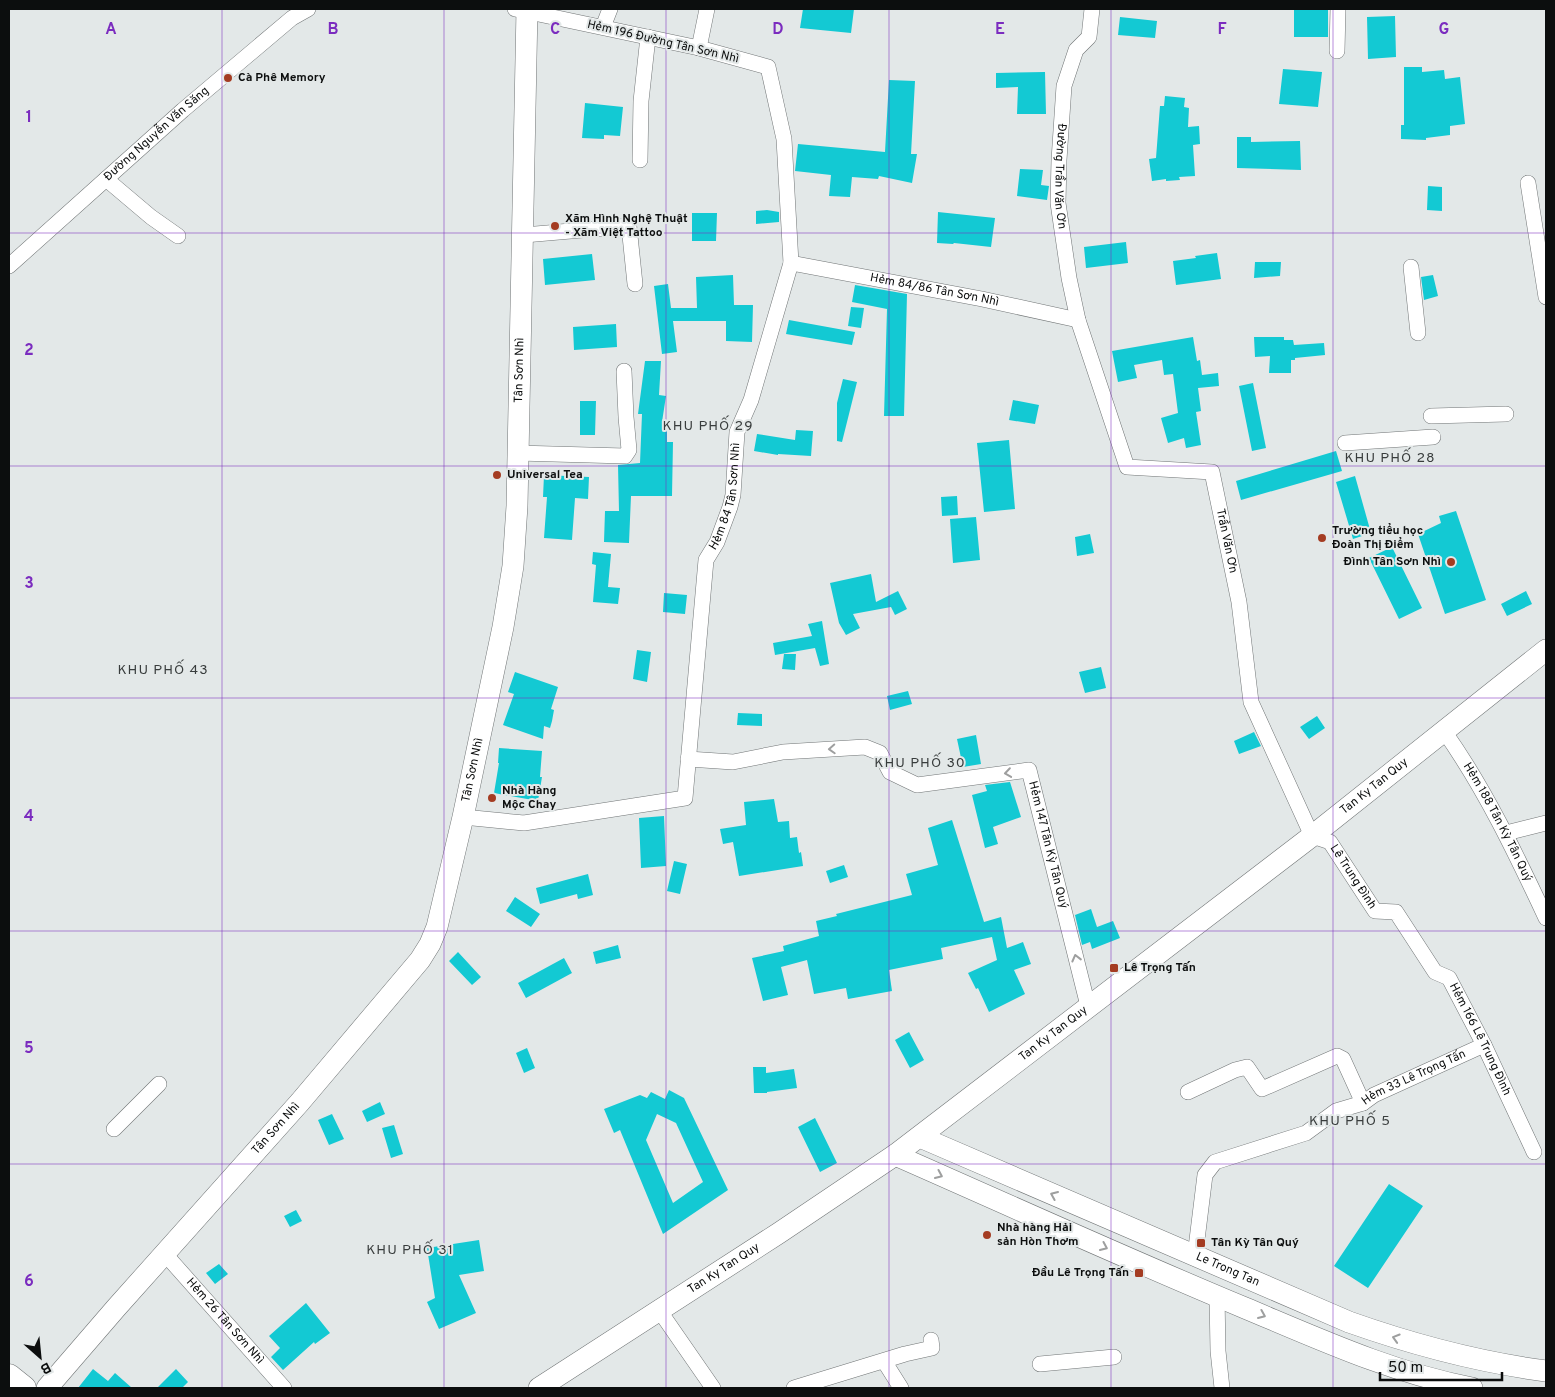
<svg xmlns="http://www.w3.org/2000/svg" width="1555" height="1397" font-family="Overpass,sans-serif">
<rect width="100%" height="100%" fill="#e3e8e8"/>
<path fill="#13c9d3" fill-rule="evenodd" d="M803,9H854L851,33L800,28Z
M1294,9H1328V37H1294Z
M1395,16L1396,57L1368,59L1367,17Z
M1120,17L1157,21L1155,38L1118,35Z
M1404,67H1422V72L1444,70L1445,79L1460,77L1465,124L1450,126V135L1426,138V140L1401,139V125H1404Z
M1283,69L1322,72L1318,107L1279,104Z
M1045,72L1046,114H1017L1018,87L996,88V73Z
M889,80L915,81L911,154H917L912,183L879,176L878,179L852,177L850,197L829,196L831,175L795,171L798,144L885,152Z
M1165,96L1185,98L1184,107L1189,108L1188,127L1199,126L1200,144L1193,145L1195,176L1179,177L1180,180L1166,181V179L1152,181L1149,159L1156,158L1160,106H1164Z
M585,103L623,107L620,136L604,135V139L582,138Z
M1237,137H1251V142L1300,141L1301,170L1237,168Z
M1020,169L1043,170L1041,185L1049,186L1047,200L1017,196Z
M1428,186L1442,187V211L1427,210Z
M767,210L779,212V222L756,224V211Z
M938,212L995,218L991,247L954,243L953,244L937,243Z
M692,213H717L716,241H692Z
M1126,242L1128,263L1086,268L1084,247Z
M1217,253L1221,279L1176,285L1173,261L1196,258L1195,256Z
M592,254L595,280L545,285L543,259Z
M1255,262H1281L1280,276L1254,278Z
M733,275L734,305H753L752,342L726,341V321H673L677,352L662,354L654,286L668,284L671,308H697L696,277Z
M1433,275L1438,296L1424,300L1421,277Z
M855,285L907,294L904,416H884L887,309L852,302Z
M851,307L864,308L861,328L848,326Z
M789,320L855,332L852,345L786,334Z
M616,324L617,347L574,350L573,327Z
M1193,337L1197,361L1200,360L1202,375L1218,373L1219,386L1198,388L1201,411L1196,412L1201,445L1186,448L1184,438L1168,443L1161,418L1178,413L1173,374L1164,375L1162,360L1134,365L1137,378L1118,382L1112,351Z
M1254,337H1284V340H1293L1294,345L1324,343L1325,355L1295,358V360H1291V373H1269L1270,356L1255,357Z
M645,361H661L659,395L666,396L662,422L667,423V442H673L672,496H631L629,543L604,542L605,511H619L618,465L640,463L642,414H638Z
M843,379L857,382L842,442L837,441V403Z
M1253,383L1266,448L1252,451L1239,386Z
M1013,400L1039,405L1035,424L1009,420Z
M580,401H596L595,435H580Z
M796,430L813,431L811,456L778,454V455L754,451L757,434L795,440Z
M1009,440L1015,509L984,512L977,443Z
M1336,451L1342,471L1241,500L1236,481Z
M544,475L589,477L588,499L575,498L572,540L544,538L547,497H543Z
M1355,476L1371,533L1353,539L1336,482Z
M957,496L958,515L942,516L941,497Z
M1456,511L1486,600L1445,614L1418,534L1441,523L1439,516Z
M976,517L980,560L953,563L950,519Z
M1090,534L1094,553L1077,556L1075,537Z
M1392,547L1422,608L1399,619L1369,558Z
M593,552L611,554L608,587L620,588L618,604L593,602L596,565L592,564Z
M871,574L876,602L898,591L907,609L895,615L891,607L853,614L860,628L846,635L839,623L830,583Z
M1526,591L1532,604L1507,616L1501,604Z
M664,593L687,595L685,614L663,612Z
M822,621L829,664L820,666L815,648L775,655L773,643L812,636L808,624Z
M637,650L651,652L647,682L633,679Z
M784,654H796L795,670L782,669Z
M1101,667L1106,688L1085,693L1079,672Z
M515,672L558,687L551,709L554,710L552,721L550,728L544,726L543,739L503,725L514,694L508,692Z
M908,691L912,704L890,710L887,696Z
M738,713L762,714V726L737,725Z
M1317,716L1325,728L1309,739L1300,727Z
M1254,732L1261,746L1239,754L1234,741Z
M976,735L981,764L963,767L957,739Z
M499,748L542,751L540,777H542L538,801L494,793L499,763H498Z
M1010,782L1021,817L993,827L998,844L985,848L972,795L987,791L985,785Z
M774,799L778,822L789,821L790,838L797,837L799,853L801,852L803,866L739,876L733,842L723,844L720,829L746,825L744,802Z
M664,816L666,866L641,868L639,818Z
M952,820L984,922L1001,917L1007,948L1023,942L1031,964L1014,970L1025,994L989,1012L978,988L976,989L968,973L997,960L992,937L941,948L943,959L889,970L892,991L848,999L846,988L814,994L807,960L781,967L788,995L763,1001L752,958L784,951L783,946L819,936L816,921L837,916L836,914L912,895L906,874L938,865L928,828Z
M674,861L687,864L680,894L667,891Z
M844,865L848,877L830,883L826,871Z
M588,874L593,895L578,899L577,894L540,904L536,888Z
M515,897L540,914L531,927L506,911Z
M1091,909L1097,927L1113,921L1120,938L1092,949L1090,942L1082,945L1075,915Z
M618,945L621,958L596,964L593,952Z
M458,952L481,977L472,985L449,961Z
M564,958L572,973L526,998L518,983Z
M909,1032L924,1060L910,1068L895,1040Z
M527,1048L535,1068L524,1073L516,1053Z
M753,1067H766V1073L794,1069L797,1088L767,1092V1093H754Z
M669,1090L684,1098L728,1190L663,1234L620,1130L614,1133L604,1109L640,1095L647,1098L651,1092L665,1099ZM657,1114L676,1123L703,1182L673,1203L646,1140Z
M380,1102L385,1114L367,1122L362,1111Z
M332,1114L344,1139L329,1145L318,1120Z
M815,1118L837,1163L820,1172L798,1127Z
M394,1125L403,1154L391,1158L382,1128Z
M1389,1184L1423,1206L1368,1288L1334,1266Z
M296,1210L302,1221L290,1227L284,1216Z
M479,1240L484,1271L459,1275L476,1313L439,1329L427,1302L435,1298L427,1248Z
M219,1264L228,1274L215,1284L206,1273Z
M306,1303L330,1333L315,1344L314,1342L283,1370L271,1357L280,1348L269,1336Z
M93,1369L108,1381L115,1373L132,1388H78Z
M176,1369L188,1382L182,1388H157Z"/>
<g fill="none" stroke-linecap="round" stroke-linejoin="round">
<g stroke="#717576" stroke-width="16">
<g id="street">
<path id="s1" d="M1092,9L1089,37L1076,50L1064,86L1059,160L1058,203L1069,278L1078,320L1127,467L1212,472L1239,602L1251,702L1312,836L1330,842L1375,911L1396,912L1435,972L1449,978L1484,1045L1534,1152"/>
<path d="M603,27L610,9"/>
<path d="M699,48L707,9"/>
<path d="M1337,51L1338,9"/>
<path d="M640,160L641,101L648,37"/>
<path d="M106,179L151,217L178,236"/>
<path d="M1528,183L1546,297"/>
<path d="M524,235L629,226L635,284"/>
<path id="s2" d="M791,263L982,299L1078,320"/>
<path id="s3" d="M9,266L183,110L292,18L308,9"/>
<path d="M1411,267L1418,333"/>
<path d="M1431,416L1506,414"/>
<path d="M1345,443L1433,437"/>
<path d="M517,453L625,456L629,450L626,417L624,371"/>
<path id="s4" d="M1444,731C1485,789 1516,854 1546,918"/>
<path id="s5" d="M688,759L733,762L783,752L865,747L880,753L890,772L917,785L1029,770L1088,1006"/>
<path id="s6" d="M463,817L524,823L685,798L706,560L717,542L730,507L733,495L737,432L751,400L791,263L784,139L768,67L699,48L515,9"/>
<path d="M1506,833L1546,823"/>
<path d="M1188,1092L1235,1070L1247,1067L1262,1089L1337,1056L1343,1059L1363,1103"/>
<path d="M114,1129L159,1084"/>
<path id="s7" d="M165,1254L284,1388"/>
<path id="s8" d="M1195,1256L1205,1175L1215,1162L1306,1133L1336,1111L1363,1103L1374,1095L1484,1045"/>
<path d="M1217,1296L1218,1351L1222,1388"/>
<path d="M659,1310L713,1388"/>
<path d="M884,1361L901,1388"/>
<path d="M1040,1364L1114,1357"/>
<path d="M794,1388L905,1354L932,1348L931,1340"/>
</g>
</g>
<g stroke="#717576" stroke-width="22">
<g id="secondary">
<path id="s9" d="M920,1137L1349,1322C1414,1345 1478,1362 1546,1371"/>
<path d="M895,1155C1011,1206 1127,1259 1245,1308C1319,1339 1393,1373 1472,1388"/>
<path id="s10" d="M47,1388L116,1308L300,1102L420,960L430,944L437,927L463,817L503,627L513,566L517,506L527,9"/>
<path id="s11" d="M539,1388L779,1233L895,1155L1312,836L1546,650"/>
</g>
</g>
<g stroke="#717576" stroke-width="25">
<path id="primary" d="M9,1376L24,1388"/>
</g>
<use href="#street" stroke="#fff" stroke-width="15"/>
<use href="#secondary" stroke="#fff" stroke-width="21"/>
<use href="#primary" stroke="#fff" stroke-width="24"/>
</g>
<defs><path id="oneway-chevron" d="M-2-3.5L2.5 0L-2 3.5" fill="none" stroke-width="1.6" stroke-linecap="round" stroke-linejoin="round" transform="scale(1.25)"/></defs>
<g stroke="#9e9f9f">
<use href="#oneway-chevron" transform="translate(832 749) rotate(177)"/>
<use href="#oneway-chevron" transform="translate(1008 773) rotate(172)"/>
<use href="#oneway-chevron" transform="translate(1076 958) rotate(-104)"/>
<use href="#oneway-chevron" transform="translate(939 1175) rotate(24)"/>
<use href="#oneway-chevron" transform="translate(1054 1195) rotate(-157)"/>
<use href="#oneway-chevron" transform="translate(1104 1247) rotate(24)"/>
<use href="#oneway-chevron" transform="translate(1262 1315) rotate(23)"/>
<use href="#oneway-chevron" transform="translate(1396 1338) rotate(-163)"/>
</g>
<path fill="none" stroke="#7b2cbf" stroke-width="1" stroke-opacity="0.55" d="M222,9V1388M444,9V1388M666,9V1388M889,9V1388M1111,9V1388M1333,9V1388M9,233H1546M9,466H1546M9,698H1546M9,931H1546M9,1164H1546"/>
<g fill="#a43c22" stroke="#e3e8e8" stroke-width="2">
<circle cx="228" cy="78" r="5"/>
<circle cx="555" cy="226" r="5"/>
<circle cx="497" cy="475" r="5"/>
<circle cx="1322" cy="538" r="5"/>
<circle cx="1451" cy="562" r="5"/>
<circle cx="492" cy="798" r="5"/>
<rect x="1109" y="963" width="10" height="10" rx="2.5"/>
<circle cx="987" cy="1235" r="5"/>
<rect x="1196" y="1238" width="10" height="10" rx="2.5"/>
<rect x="1134" y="1268" width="10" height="10" rx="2.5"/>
</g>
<g text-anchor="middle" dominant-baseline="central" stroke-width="4" stroke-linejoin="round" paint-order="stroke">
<g font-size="12" fill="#0c0e0e" stroke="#e3e8e8">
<text transform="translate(663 42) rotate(13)">Hẻm 196 Đường Tân Sơn Nhì</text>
<text stroke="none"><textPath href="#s3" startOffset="198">Đường Nguyễn Văn Săng</textPath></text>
<text stroke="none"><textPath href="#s1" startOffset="175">Đường Trần Văn Ơn</textPath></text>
<text stroke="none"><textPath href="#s2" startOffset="146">Hẻm 84/86 Tân Sơn Nhì</textPath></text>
<text stroke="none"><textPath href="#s10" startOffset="1170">Tân Sơn Nhì</textPath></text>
<text stroke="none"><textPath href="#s6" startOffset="531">Hẻm 84 Tân Sơn Nhì</textPath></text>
<text stroke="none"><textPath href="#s1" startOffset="631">Trần Văn Ơn</textPath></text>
<text stroke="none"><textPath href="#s10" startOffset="766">Tân Sơn Nhì</textPath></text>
<text stroke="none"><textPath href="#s11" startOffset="1030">Tan Ky Tan Quy</textPath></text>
<text stroke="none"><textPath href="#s4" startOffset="106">Hẻm 188 Tân Kỳ Tân Quý</textPath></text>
<text stroke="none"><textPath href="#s5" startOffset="436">Hẻm 147 Tân Kỳ Tân Quý</textPath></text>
<text stroke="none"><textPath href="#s1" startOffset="1002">Lê Trung Đình</textPath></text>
<text stroke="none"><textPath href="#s11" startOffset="625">Tan Ky Tan Quy</textPath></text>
<text stroke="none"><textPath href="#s1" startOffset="1219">Hẻm 166 Lê Trung Đình</textPath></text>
<text stroke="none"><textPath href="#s8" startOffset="316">Hẻm 33 Lê Trọng Tấn</textPath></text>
<text stroke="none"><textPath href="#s10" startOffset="346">Tân Sơn Nhì</textPath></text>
<text stroke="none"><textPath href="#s11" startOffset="220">Tan Ky Tan Quy</textPath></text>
<text stroke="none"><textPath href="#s9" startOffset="335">Le Trong Tan</textPath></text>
<text stroke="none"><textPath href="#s7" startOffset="90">Hẻm 26 Tân Sơn Nhì</textPath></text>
</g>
<g font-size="12" font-weight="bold" fill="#0c0e0e" stroke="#e3e8e8" text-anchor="start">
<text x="238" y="78">Cà Phê Memory</text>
<text x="565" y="219">Xăm Hình Nghệ Thuật<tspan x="565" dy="14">- Xăm Việt Tattoo</tspan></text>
<text x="507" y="475">Universal Tea</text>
<text x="1332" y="531">Trường tiểu học<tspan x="1332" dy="14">Đoàn Thị Điểm</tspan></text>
<text x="1441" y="562" text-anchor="end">Đình Tân Sơn Nhì</text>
<text x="502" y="791">Nhà Hàng<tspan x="502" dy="14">Mộc Chay</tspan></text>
<text x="1124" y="968">Lê Trọng Tấn</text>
<text x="997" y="1228">Nhà hàng Hải<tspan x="997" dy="14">sản Hòn Thơm</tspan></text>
<text x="1211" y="1243">Tân Kỳ Tân Quý</text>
<text x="1129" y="1273" text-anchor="end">Đầu Lê Trọng Tấn</text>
</g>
<g font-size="14" letter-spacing="1" fill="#393d3d" stroke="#e3e8e8">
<text x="708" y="426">KHU PHỐ 29</text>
<text x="1390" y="458">KHU PHỐ 28</text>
<text x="163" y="670">KHU PHỐ 43</text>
<text x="920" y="763">KHU PHỐ 30</text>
<text x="1350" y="1121">KHU PHỐ 5</text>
<text x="410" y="1250">KHU PHỐ 31</text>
</g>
</g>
<g font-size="16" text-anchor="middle" font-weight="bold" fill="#7b2cbf" stroke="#e3e8e8" stroke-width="4" stroke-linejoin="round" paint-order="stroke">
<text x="111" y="34">A</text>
<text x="333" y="34">B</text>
<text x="555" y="34">C</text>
<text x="778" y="34">D</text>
<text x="1000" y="34">E</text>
<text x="1222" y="34">F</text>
<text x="1444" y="34">G</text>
<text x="29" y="122">1</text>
<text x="29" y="355">2</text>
<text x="29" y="588">3</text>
<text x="29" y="821">4</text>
<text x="29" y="1053">5</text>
<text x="29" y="1286">6</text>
</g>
<rect width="1555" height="1397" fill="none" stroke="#0c0e0e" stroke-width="20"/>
<g transform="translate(40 1357) rotate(153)" stroke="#e3e8e8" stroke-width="4" paint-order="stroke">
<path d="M0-4L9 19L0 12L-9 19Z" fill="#0c0e0e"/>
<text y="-8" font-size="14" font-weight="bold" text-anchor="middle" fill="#0c0e0e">B</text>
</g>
<path d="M1380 1372v8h122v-8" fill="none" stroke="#0c0e0e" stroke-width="2.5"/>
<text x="1388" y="1372" font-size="15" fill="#0c0e0e" stroke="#e3e8e8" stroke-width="4" paint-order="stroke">50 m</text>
</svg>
